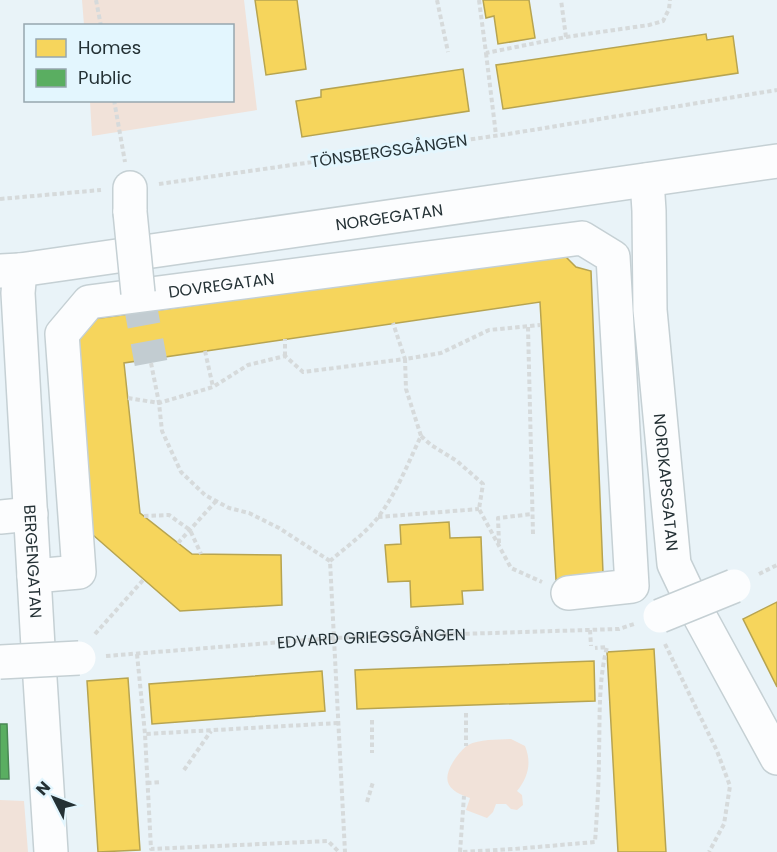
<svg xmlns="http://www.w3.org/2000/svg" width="777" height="852" font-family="Poppins,sans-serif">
<rect width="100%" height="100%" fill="#e9f3f8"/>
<path fill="#f1e2d9" d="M82,0H244L257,110L92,136L90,101L232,100V26L84,25Z
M511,739L525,746C532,763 528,777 517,791L522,795L523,805L517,810L511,809L506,804H496L493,812L487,818L466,810L470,798C448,791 440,781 455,759C458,755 463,748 468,745C480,739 497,740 511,739Z
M0,800L24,801L28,852H0Z"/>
<path fill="#f6d55c" stroke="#b7a450" stroke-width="1.5" d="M255,0H297L306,69L266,75Z
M483,0H529L535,38L498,44L494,16L486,18Z
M706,34L707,40L733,36L738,73L503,109L496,65Z
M463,69L469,111L302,137L296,101L321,97V90Z
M564,255L576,267L591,271L603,573L556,580L540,302L124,363L140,513L192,554L281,555L282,605L180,611L85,528L77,339L93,319Z
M449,522L450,538L481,537L483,590L462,591L463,604L411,607L410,581L388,582L385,545L401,544L400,525Z
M777,602V687L743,619Z
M654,649L666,852H618L607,652Z
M594,661L595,701L357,709L355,670Z
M322,671L325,711L152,724L149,684Z
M128,678L140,850L98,852L87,681Z"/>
<path fill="#5aae61" stroke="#4a8854" stroke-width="1.5" d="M0,724H7L9,779H0Z"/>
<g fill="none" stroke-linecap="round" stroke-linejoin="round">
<path stroke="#c2ccd1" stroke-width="33" stroke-dasharray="33 16" stroke-linecap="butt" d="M138,293L151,363"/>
<g stroke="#c5d0d4" stroke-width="36">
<g id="minor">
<path id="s2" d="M647,180L649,211L650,310L674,564L693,604L777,758"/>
<path d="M130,212V188"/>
<path id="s3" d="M20,270L18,293L38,647L51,852"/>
<path id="s4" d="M0,271L20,270L777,161"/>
<path d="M0,517L31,514"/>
<path id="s5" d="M34,576L79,572L62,334L89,302L582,238L613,257L632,586L568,593"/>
</g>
</g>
<g stroke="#d6dadb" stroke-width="4" stroke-dasharray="4.5 3" stroke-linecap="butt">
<path d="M96,0L101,26"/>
<path d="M437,0L448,52"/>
<path d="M479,0L486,53L566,37L561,0"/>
<path d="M566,37L649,25L663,21L669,9L670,0"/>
<path d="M486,53L496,135"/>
<path d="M114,100L125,162"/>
<path d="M159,184L508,134L777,90"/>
<path d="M0,199L101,190"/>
<path d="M528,327L533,534"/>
<path d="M205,351L213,387"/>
<path d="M285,356V339"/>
<path d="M151,363L159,403L162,431L181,472L205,495L229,508L249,513L279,528L330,561L345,852"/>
<path d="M128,398L159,403L213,387L248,365L285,356L303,372L405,359L393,323"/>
<path d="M421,436L431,445L457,461L483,484L479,509L511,568L542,582"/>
<path d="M144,516L169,515L190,530L201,554"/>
<path d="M378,517L479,509"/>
<path d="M178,543L216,501"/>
<path d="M499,543L498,518L532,514"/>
<path d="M330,561C345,548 367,532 379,516C397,492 408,463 421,436L406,389L405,359L441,353L489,330L540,325"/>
<path d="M759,574L777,565"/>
<path d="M590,630L591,646"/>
<path d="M95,634L144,579"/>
<path d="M665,644L717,751L730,786L724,824L709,852"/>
<path d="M137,654L145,734"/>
<path id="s1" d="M106,656L333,638L619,629L634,624"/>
<path d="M466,713V746"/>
<path d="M372,720V753"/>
<path d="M338,723L145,734L151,849L328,841L339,852"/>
<path d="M184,770L211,731"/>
<path d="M147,783L161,782"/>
<path d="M367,802L373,782"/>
<path d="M460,852L464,796"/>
<path d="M463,852L514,849L595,842C597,813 599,783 599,754C600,719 598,682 607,647L595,648"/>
</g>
<use href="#minor" stroke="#fcfdfe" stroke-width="33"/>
<g stroke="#c5d0d4" stroke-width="36" stroke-linecap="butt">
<path id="minor-bridge" d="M130,212L138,293
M660,616L734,586
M0,662L79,658"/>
</g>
<use href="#minor-bridge" stroke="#fcfdfe" stroke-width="33"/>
</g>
<g text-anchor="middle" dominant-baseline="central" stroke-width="6" stroke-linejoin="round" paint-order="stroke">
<g font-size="16" fill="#243135" stroke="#e3f6fe">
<text transform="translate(389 151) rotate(-8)">TÖNSBERGSGÅNGEN</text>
<text stroke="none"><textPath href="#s4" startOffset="393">NORGEGATAN</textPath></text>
<text stroke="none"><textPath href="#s5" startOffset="459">DOVREGATAN</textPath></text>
<text stroke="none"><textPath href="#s2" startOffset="303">NORDKAPSGATAN</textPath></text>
<text stroke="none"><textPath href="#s3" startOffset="292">BERGENGATAN</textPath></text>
<text stroke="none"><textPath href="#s1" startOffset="266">EDVARD GRIEGSGÅNGEN</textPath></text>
</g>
</g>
<rect x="24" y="24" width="210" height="78" fill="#e3f6fe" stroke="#97a7ae" stroke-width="1.5"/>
<rect x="36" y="39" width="30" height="18" fill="#f6d55c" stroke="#97a7ae" stroke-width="1.5"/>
<text x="78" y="54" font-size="18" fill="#243135">Homes</text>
<rect x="36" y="69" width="30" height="18" fill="#5aae61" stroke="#97a7ae" stroke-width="1.5"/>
<text x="78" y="84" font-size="18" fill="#243135">Public</text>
<g transform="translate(54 798) rotate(312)" stroke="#e3f6fe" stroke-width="4.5" paint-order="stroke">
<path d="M0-4.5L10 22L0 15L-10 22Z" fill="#243135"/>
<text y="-9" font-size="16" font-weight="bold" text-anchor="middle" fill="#243135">N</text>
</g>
</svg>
